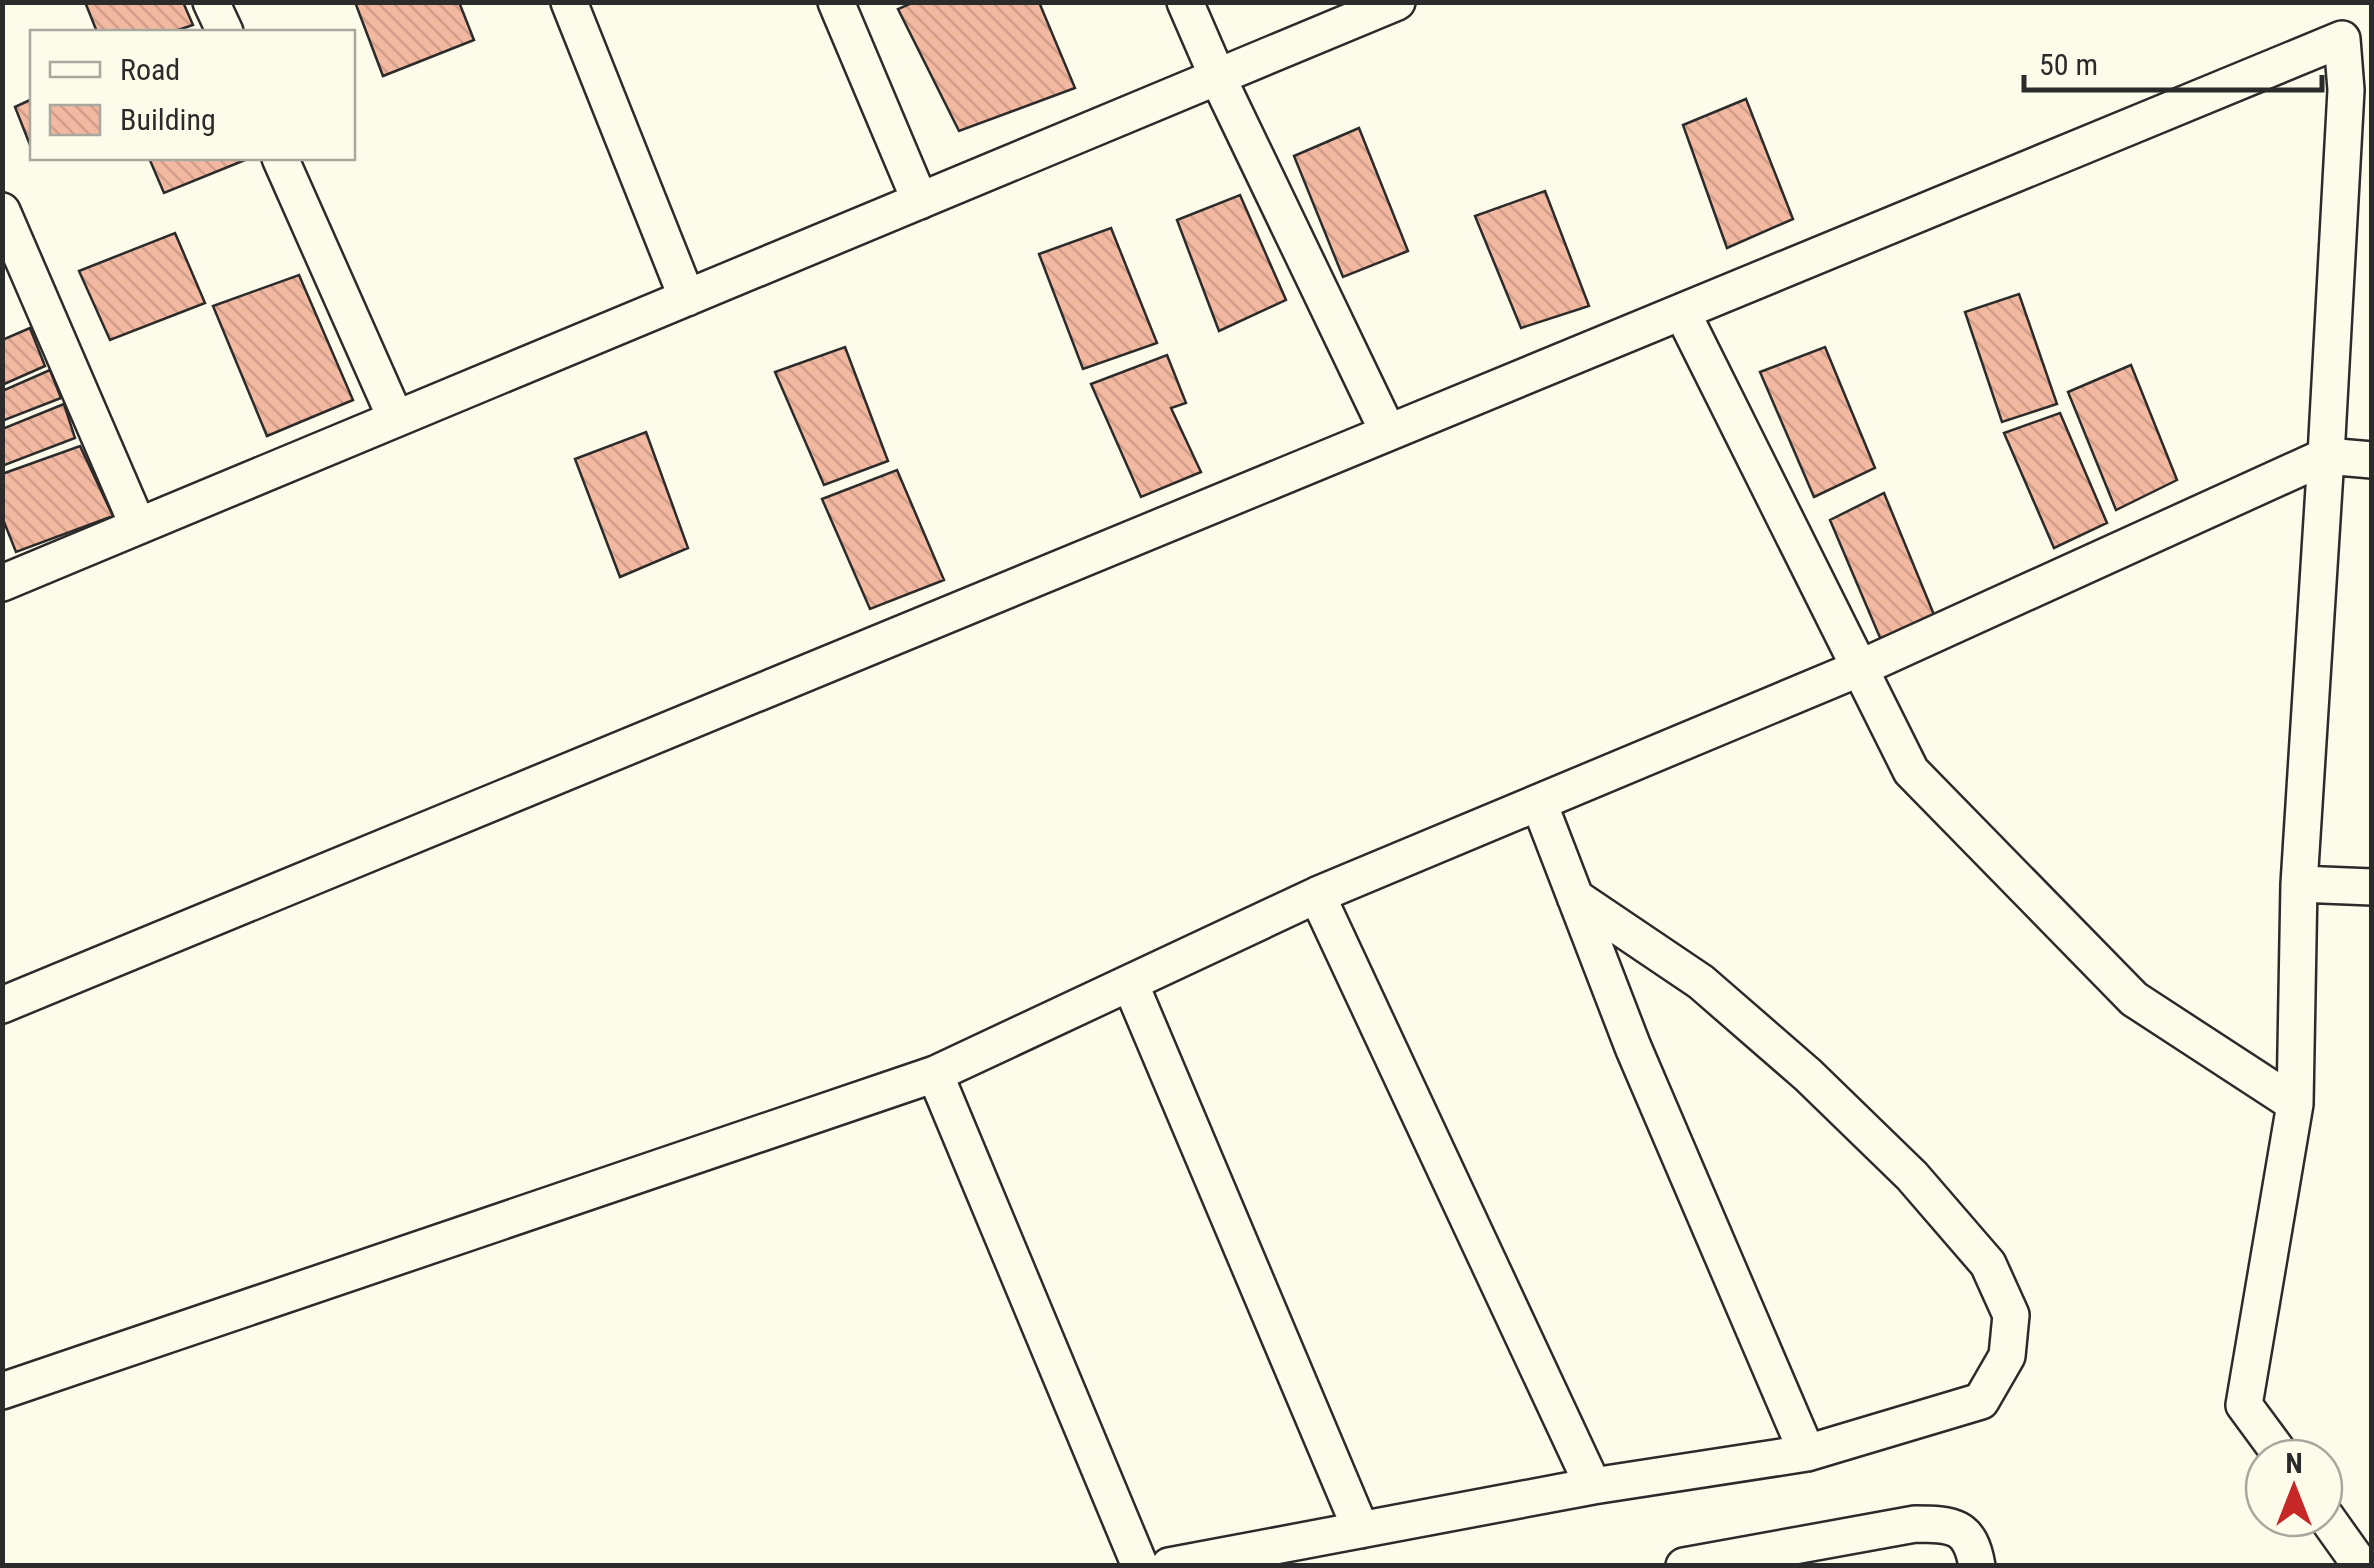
<svg xmlns="http://www.w3.org/2000/svg" width="2374" height="1568" font-family="'Roboto Condensed',sans-serif">
<defs>
<pattern id="building-back-hatch" width="6" height="6" patternUnits="userSpaceOnUse" patternTransform="scale(2.5)"><rect width="6" height="6" fill="#f2b8a0"/><path d="M-1 5l2 2M0 0l6 6M5-1l2 2" fill="none" stroke="#d09e8a"/></pattern>
</defs>
<rect width="100%" height="100%" fill="#fdfbea"/>
<path fill="url(#building-back-hatch)" stroke="#2b2b2b" stroke-width="2.5" d="M85,2H183L193,25L172,32H97Z
M355,2H459L474,40L383,76Z
M914,2H1039L1075,88L959,131L898,9Z
M32,99V150L15,107Z
M1746,99L1793,219L1727,248L1683,125Z
M1359,128L1408,251L1343,277L1294,156Z
M149,158H250L164,193Z
M1545,191L1589,306L1521,328L1475,216Z
M1240,195L1286,300L1219,331L1177,220Z
M1111,228L1157,343L1083,369L1039,254Z
M175,233L205,303L110,340L79,271Z
M299,275L353,400L267,436L213,306Z
M2019,294L2057,404L2002,422L1965,312Z
M30,328L45,366L2,385V340Z
M845,347L888,461L824,485L775,372Z
M1825,347L1875,468L1814,497L1760,372Z
M1167,355L1186,403L1171,408L1201,472L1141,497L1091,384Z
M2131,365L2177,480L2116,510L2068,392Z
M50,370L61,398L2,421V391Z
M64,404L75,438L2,466V429Z
M2060,413L2107,523L2054,548L2004,433Z
M646,432L688,548L620,577L575,459Z
M80,446L113,516L16,552L2,517V474Z
M897,470L944,580L870,609L822,499Z
M1884,493L1937,622L1881,640L1830,520Z"/>
<g fill="none" stroke-linecap="round" stroke-linejoin="round">
<g stroke="#2b2b2b" stroke-width="40">
<path id="minor" d="M211,2L225,32
M569,2L687,298
M836,2L920,201
M1185,2L1218,78L1388,432
M280,158L396,419
M2,211L138,526
M1682,312L1911,771L2134,999L2295,1104
M2,583L1397,2
M1539,803L1633,1047L1807,1453
M2299,884L2372,887
M1317,895L1593,1486
M1130,983L1361,1530
M2,1005L2342,39L2346,90L2326,456L2299,884L2295,1104L2244,1405L2283,1458
M935,1074L1140,1566
M2,1391L935,1074L1317,895L1860,668L2326,456L2372,460
M2324,1514L2361,1566
M1169,1566L1593,1486L1807,1453L1981,1401L2007,1356L2011,1315L1988,1264L1912,1176L1808,1075L1701,982L1575,897
M1684,1566L1915,1524C1953,1524 1970,1525 1977,1566"/>
</g>
<use href="#minor" stroke="#fdfbea" stroke-width="35"/>
</g>
<rect width="2374" height="1568" fill="none" stroke="#2b2b2b" stroke-width="10"/>
<rect x="30" y="30" width="325" height="130" fill="#fdfbea" stroke="#a9a89e" stroke-width="2.5"/>
<rect x="50" y="62" width="50" height="15" fill="#fdfbea" stroke="#a9a89e" stroke-width="2.5"/>
<text x="120" y="80" font-size="30" fill="#2b2b2b">Road</text>
<rect x="50" y="105" width="50" height="30" fill="url(#building-back-hatch)" stroke="#a9a89e" stroke-width="2.5"/>
<text x="120" y="130" font-size="30" fill="#2b2b2b">Building</text>
<g transform="translate(2294 1488)"><circle r="48" fill="#fdfbea" stroke="#a9a89e" stroke-width="2.5"/>
<path d="M0-8L18 38L0 25L-18 38Z" fill="#c62828"/>
<text y="-15" font-size="28" font-weight="bold" text-anchor="middle" fill="#2b2b2b">N</text>
</g>
<path d="M2024 75v15h298v-15" fill="none" stroke="#2b2b2b" stroke-width="5"/>
<text x="2039" y="75" font-size="30" fill="#2b2b2b" stroke="#fdfbea" stroke-width="8" paint-order="stroke">50 m</text>
</svg>
